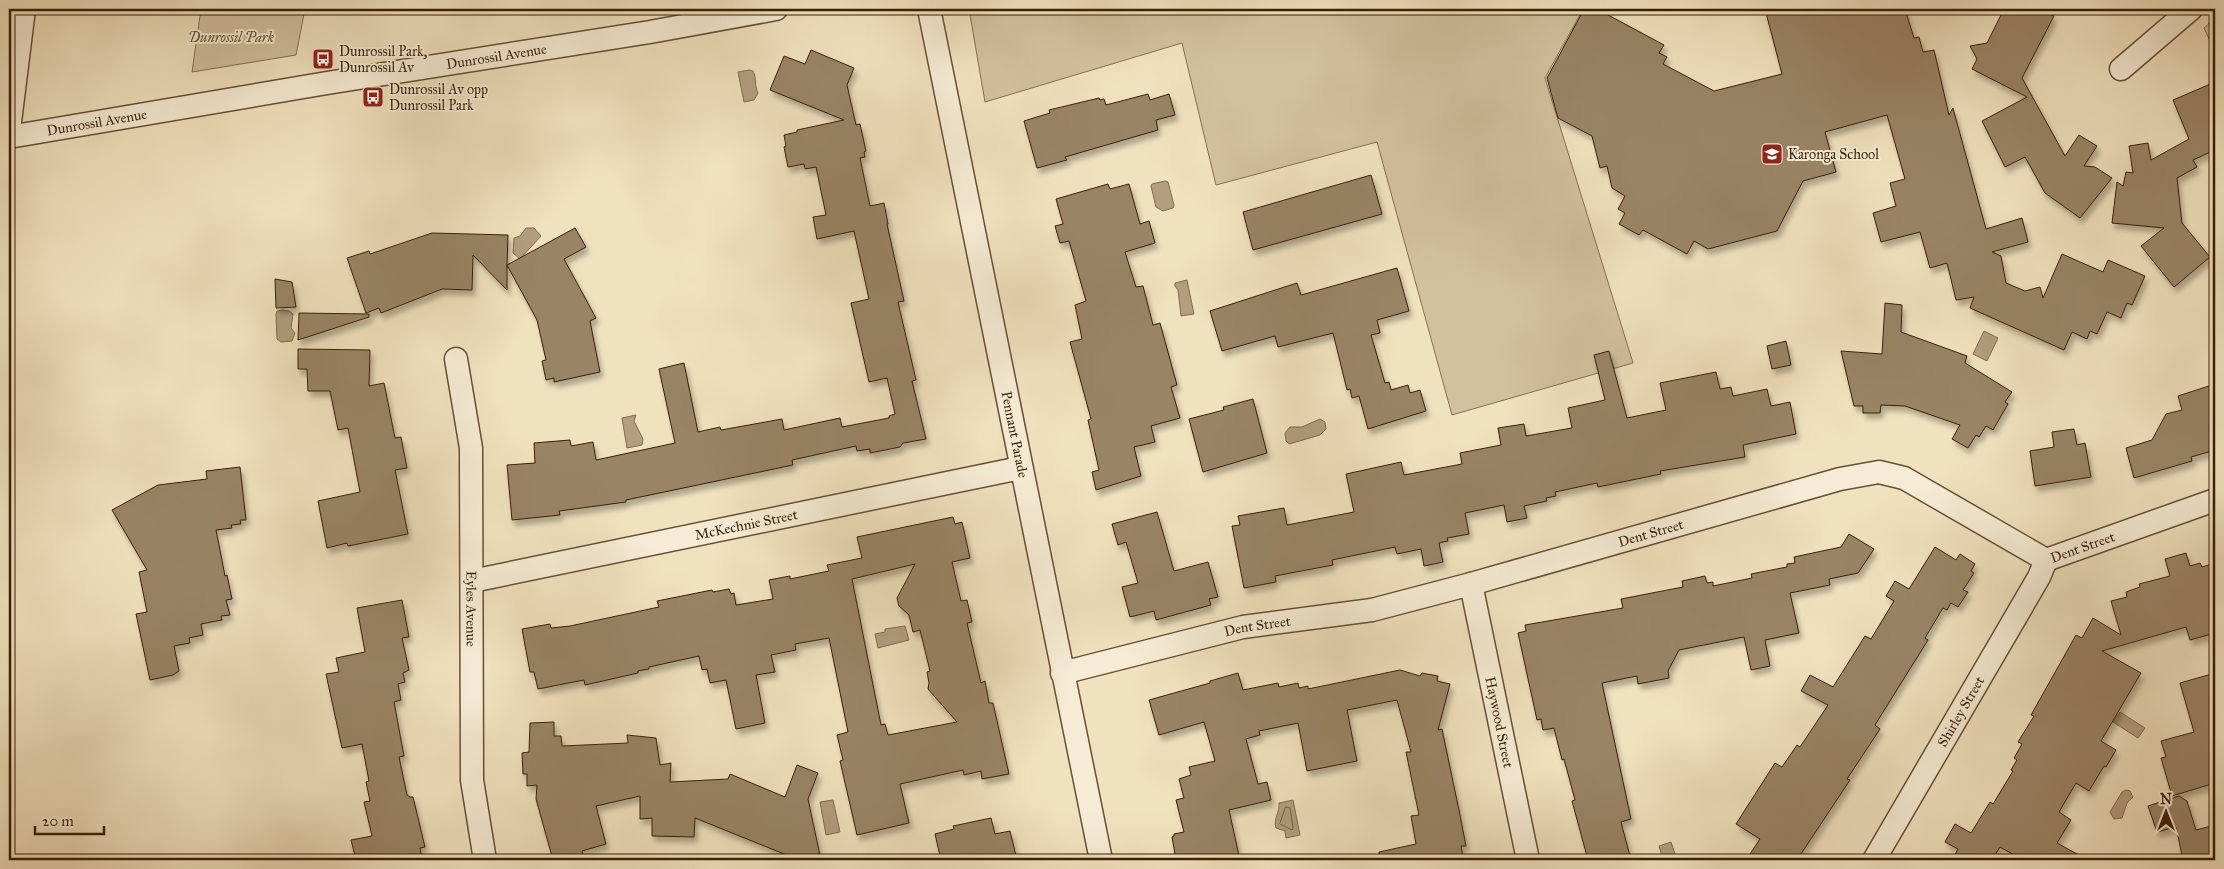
<svg xmlns="http://www.w3.org/2000/svg" width="2224" height="869" font-family="'IM FELL Great Primer',serif">
<defs>
<filter id="shadow"><feDropShadow dx="3" dy="5.5" stdDeviation="2.5" flood-color="#0004"/></filter>
</defs>
<rect width="100%" height="100%" fill="#f1e2bf"/>
<filter id="stains"><feTurbulence type="fractalNoise" baseFrequency=".004" numOctaves="4"/><feColorMatrix values="0 0 0 0 .2 0 0 0 0 .09 0 0 0 0 .02 0 0 0 .5 -.17"/></filter>
<radialGradient id="worn" r=".72"><stop offset=".6" stop-color="#630" stop-opacity="0"/><stop offset="1" stop-color="#630" stop-opacity=".3"/></radialGradient>
<path fill="#d2c19f" stroke="#867052" d="M201,9H305L296,55L192,72Z
M969,9H1583L1545,78L1633,363L1452,415L1377,142L1216,185L1182,43L985,102Z
M2215,18V52L2204,28Z"/>
<path fill="#b29f80" stroke="#826b4f" d="M749,70L753,71C757,79 754,84 758,93L754,100L744,102L738,72Z
M1165,181L1168,182L1174,205L1173,208L1163,211L1156,207L1151,186L1152,184Z
M526,228H534L541,236L520,259L513,253L514,238L520,236Z
M1187,280L1194,314L1181,316L1178,290L1175,286V283Z
M282,310L289,311L293,314L291,328L295,333L292,341L281,342L277,339L276,314L277,311Z
M1984,331L1998,338L1987,361L1973,354Z
M636,415L634,421L643,439L642,445L627,448L622,418Z
M1320,419L1325,422L1326,429L1320,435L1289,444L1286,441L1285,433L1290,427H1302Z
M905,626L909,640L878,648L875,634L885,632V629Z
M2120,712L2145,728L2138,738L2113,722Z
M2126,790L2130,791L2133,797L2127,803L2122,818L2114,819L2110,812L2122,792Z
M833,800L840,832L826,835L820,802Z
M1293,800L1300,835L1286,838L1285,831L1276,828C1273,819 1280,812 1279,803Z
M1671,842L1677,860H1663L1659,846Z"/>
<g fill="none" stroke-linecap="round" stroke-linejoin="round">
<path stroke="#765e42" stroke-width="1" d="M1286,807L1290,808L1293,827L1292,830L1280,824Z"/>
</g>
<path fill="#998466" stroke="#391e05" fill-rule="evenodd" filter="url(#shadow)" d="M1584,9H1597L1664,45L1659,53L1667,57L1663,64L1714,91L1782,74L1765,9H1905L1914,38L1919,37L1923,52L1934,50L1949,115L1953,108L1986,229L2022,218L2028,242L1992,252L2001,256L2006,283L2025,291L2040,287L2043,298L2062,254L2103,272L2108,260L2145,276L2132,305L2127,303L2121,318L2107,312L2097,334L2090,331L2087,339L2072,332L2064,350L1970,308L1974,297L1956,300L1947,263L1930,268L1920,232L1881,242L1873,213L1896,206L1890,183L1905,179L1887,115L1825,132L1836,172L1803,181L1777,231L1708,249L1694,241L1687,254L1643,230L1639,235L1619,224L1625,213L1618,209L1625,196L1612,188L1607,166L1600,168L1592,136L1558,118L1547,78Z
M2004,9H2037L2054,16L2022,78L2065,156L2079,135L2097,146L2084,166L2095,167L2112,178L2080,218L2045,193L2025,157L2005,167L1982,121L2027,97L1972,69L1977,59L1970,46L1987,43Z
M811,50L854,68L847,85L856,125L860,124L866,151L864,152L865,157L860,158L870,206L884,203L888,224H887L904,301L898,302L916,380L912,381L926,439L903,443L900,447L870,453V449L857,451L856,446L792,460L793,465L626,500V502L559,511L560,515L512,520L507,465L535,463L534,443L570,440L571,446L593,442L596,460L675,443L659,369L684,363L698,432L720,427L721,430L782,419L784,430L840,418L842,427L889,418V416L895,414L887,378L869,382L851,303L869,299L854,231L817,239L813,217L826,215L816,167L805,169L804,164L788,167L784,147L786,146L784,135L797,132V130L844,120L770,90L784,56L805,64Z
M2215,82V150L2193,160L2197,167L2177,178L2182,223L2210,257L2174,287L2141,246L2164,228L2112,223L2117,182L2123,186L2126,172L2133,173L2129,146L2148,143L2151,160L2189,139L2173,100Z
M1148,94L1150,100L1169,94L1175,115L1156,120L1158,130L1065,157L1067,160L1037,168L1024,121L1050,113L1049,110L1099,98L1100,100L1104,99L1106,105Z
M1371,175L1382,214L1253,250L1243,212Z
M1108,184L1110,189L1129,184L1140,224L1149,221L1155,243L1125,252L1136,287L1143,286L1153,325L1160,323L1177,385L1171,387L1180,418L1151,426L1155,442L1134,447L1141,476L1096,490L1092,472L1099,470L1088,420L1091,419L1070,342L1082,339L1075,305L1086,301L1069,241L1060,243L1055,226L1063,224L1056,199Z
M575,228L586,247L564,259L596,318L590,321L600,372L554,382V378L546,380L542,361L546,360L537,320L507,265V290L473,255L472,290L442,289L381,313L379,308L366,313L347,258L369,251L370,254L432,233L508,235L507,265Z
M1397,268L1409,311L1377,320L1380,333L1371,335L1385,383L1389,382L1391,390L1408,385L1410,393L1420,390L1426,411L1368,429L1359,396L1352,398L1350,389L1347,390L1333,333L1278,347L1275,336L1222,351L1210,311L1297,283L1301,295Z
M275,279L292,282L296,307L276,308Z
M1885,303L1902,305L1901,332L1967,356L1965,363L2012,392L2005,402L2008,404L1993,430L1986,426L1979,437L1976,435L1968,448L1952,439L1960,425L1905,406L1881,405L1880,413H1863V406H1854L1841,351L1882,354Z
M299,313L369,314V317L298,340Z
M1786,341L1791,365L1772,369L1767,346Z
M298,349L370,350L369,386L384,383L395,438L401,437L407,468L395,470L408,534L348,546L347,543L327,548L318,501L360,492L348,428L338,430L330,391H308L307,369H298Z
M1609,351L1627,418L1666,410L1660,383L1716,372L1720,389L1731,387L1733,396L1767,389L1771,406L1790,402L1796,434L1743,445L1745,457L1660,471L1661,474L1598,487L1597,483L1555,492L1556,496L1546,498L1547,501L1524,506L1527,518L1507,522L1504,505L1465,513L1469,534L1447,538L1448,541L1439,543L1443,562L1424,566L1421,549L1397,554L1395,547L1332,560L1333,565L1275,576L1276,582L1244,588L1232,526L1240,525L1238,516L1284,508L1287,525L1354,512L1346,474L1401,462L1404,475L1462,464L1460,453L1501,445L1498,428L1524,424L1526,436L1572,428L1568,408L1605,400L1594,355Z
M2215,384V450L2191,457L2192,461L2134,478L2126,448L2152,440L2166,414L2182,410L2178,396Z
M1253,399L1267,453L1203,472L1189,419L1224,410L1223,407Z
M2074,429L2077,445L2085,443L2091,477L2035,486L2030,451L2054,447L2052,432Z
M240,467L246,520H240L241,524L231,525L232,528L216,530L225,576L227,575L232,599L226,600L230,615L221,616L222,620L201,624L203,635L189,638L190,643L174,646L179,671L173,675L150,680L136,614L147,612L139,572L147,570L112,510L158,485L207,479L206,471Z
M1157,512L1174,571L1208,562L1218,597L1209,599L1211,605L1156,620L1154,611L1130,617L1122,587L1138,583L1126,542L1118,545L1112,524Z
M953,517L955,524L962,522L970,558L952,562L961,601L967,600L972,622L967,623L981,683L985,681L989,703H993L1009,774L982,779L981,771L964,775L963,770L900,784L909,823L857,835L840,761L843,760L837,735L848,732L829,638L795,644L796,650L771,655L775,672L756,675L765,723L736,729L726,680L710,683L707,669L702,670L699,656L649,667V669L638,671V673L585,685L584,680L538,689L534,672H530L522,629L550,624L551,628L570,626L659,607L657,601L712,590L713,592L729,589L731,594L734,593L736,605L773,599L769,580L790,576V579L829,571L827,565L862,558L857,537ZM915,564L897,598L899,606L909,615L913,632L920,630L930,671L927,672L929,683L928,689L957,722L888,735L885,724L881,725L852,579Z
M1849,534L1874,549L1858,573L1829,579L1830,585L1790,593L1799,633L1765,640L1770,666L1751,670L1744,637L1679,650L1668,671L1669,678L1638,684L1637,676L1602,683L1631,819L1621,822L1631,860H1588L1572,801L1575,800L1564,759L1562,760L1554,728L1543,730L1541,719L1537,720L1518,633L1526,631L1525,625L1623,608L1621,599L1683,587L1682,581L1705,576L1707,583L1713,582V586L1752,578L1751,574L1787,567V564L1795,563L1794,557L1841,547Z
M1935,547L1956,560L1960,554L1975,564L1971,571L1974,573L1963,590L1968,592L1958,607L1951,603L1947,610L1943,608L1925,638L1928,640L1875,725L1880,729L1847,779L1850,780L1797,860H1746L1760,839L1736,824L1775,763L1782,767L1797,745L1800,747L1828,705L1801,691L1810,675L1833,687L1865,636L1871,639L1894,601L1886,596L1895,581L1909,589Z
M2186,553L2190,566L2200,563L2202,567L2215,563V633L2190,640L2186,627L2102,651L2141,673L2101,741L2116,750L2106,767L2104,766L2089,791L2076,783L2059,812L2071,820L2057,843L2088,860H2023L2000,847L1992,860H1952L1958,849L1945,842L1955,824L1971,833L1990,802L1993,804L2013,771L2011,770L2017,760L2014,758L2022,744L2018,742L2034,716L2031,715L2076,635L2082,638L2093,618L2121,635L2111,601L2127,597L2126,592L2140,587L2139,584L2170,576L2165,559Z
M402,600L409,637L402,638L409,670L403,673L405,682L398,684L401,700L394,702L404,756L399,757L407,795L410,797H413L425,847L420,848L422,860H356L351,840L372,836L364,802L370,801L366,782L369,781L362,744L342,748L326,674L339,672L336,658L365,652L357,608Z
M1400,670L1420,676L1422,673L1438,676L1437,681L1450,684L1438,730L1442,729L1460,815L1466,846H1461L1463,856L1440,860H1380L1379,852L1416,844L1411,816L1419,815L1406,752H1411L1397,700L1347,710L1357,761L1307,771L1298,723L1259,731L1260,735L1246,739L1258,784L1267,782L1271,800L1229,810L1240,860H1176L1172,837L1174,836V834L1184,832L1176,800L1184,798L1179,779L1191,775L1189,767L1215,761L1204,722L1159,735L1149,700L1210,683V681L1238,673L1243,690L1278,683L1279,687L1298,683L1299,688L1308,686V689Z
M2215,673V783L2172,796L2161,758L2166,757L2161,741L2194,732L2180,683Z
M554,722V736H561L562,746L628,743L627,735L656,738L660,765L671,763L670,782L728,779L730,774L785,797L797,765L818,773L808,799L821,860H799L695,818L694,837L652,836V818L640,819V796L596,806L606,844L582,851L584,860H553L536,799L537,785L527,786V774H523L522,753L529,752L530,723Z
M2179,796L2187,801L2196,830L2215,825V860H2183L2176,827L2157,832L2148,806Z
M991,818L995,834L1010,831L1017,860H941L935,834L954,829L953,826Z"/>
<g fill="none" stroke-linecap="round" stroke-linejoin="round">
<g stroke="#674f34" stroke-width="25">
<g id="minor">
<path id="s1" d="M929,9L1101,860"/>
<path d="M2121,69L2191,9"/>
<path d="M9,130L24,9"/>
<path id="s2" d="M9,137L327,83L650,32L776,9"/>
<path id="s3" d="M456,359L471,448L472,780L485,860"/>
<path id="s4" d="M472,581L1020,468"/>
<path id="s5" d="M1471,584L1528,860"/>
<path id="s6" d="M1062,673L1243,627L1372,610L1471,584L1840,479L1879,472L1904,478L2046,560L2215,500"/>
<path id="s7" d="M1874,860L2039,577L2046,560"/>
</g>
</g>
<use href="#minor" stroke="#f6ecd5" stroke-width="22"/>
</g>
<defs>
<g id="bus-square" transform="scale(1.125)"><rect x="-9" y="-9" width="18" height="18" rx="4" fill="#8f2418" stroke="#f6ecd5"/><path d="M-5-6H5V4H4V6H2V4H-2V6H-4V4H-5ZM-3.5-4V0h7V-4ZM-3.5 1.2v1.5H-2V1.2ZM2 1.2v1.5H3.5V1.2Z" fill="#fff"/></g>
<g id="school-square" transform="scale(1.125)"><rect x="-9" y="-9" width="18" height="18" rx="4" fill="#8f2418" stroke="#f6ecd5"/><path d="M0-5L7-2L0 1L-7-2ZM-4 1L0 2.5L4 1V4Q0 6-4 4Z" fill="#fff"/></g>
</defs>
<g fill-rule="evenodd">
<use href="#bus-square" x="323" y="59"/>
<use href="#bus-square" x="373" y="97"/>
<use href="#school-square" x="1772" y="154"/>
</g>
<g text-anchor="middle" dominant-baseline="central" stroke-width="4" stroke-linejoin="round" paint-order="stroke">
<g font-size="14" font-style="italic" fill="#674f33" stroke="#f6ecd5">
<text x="231" y="37">Dunrossil Park</text>
</g>
<g font-size="14" fill="#391e05" stroke="#f6ecd5" text-anchor="start">
<text x="339" y="51">Dunrossil Park,<tspan x="339" dy="16">Dunrossil Av</tspan></text>
<text x="389" y="89">Dunrossil Av opp<tspan x="389" dy="16">Dunrossil Park</tspan></text>
<text x="1788" y="154">Karonga School</text>
</g>
<g font-size="14" fill="#391e05" stroke="#f6ecd5">
<text stroke="none"><textPath href="#s2" startOffset="494">Dunrossil Avenue</textPath></text>
<text stroke="none"><textPath href="#s2" startOffset="89">Dunrossil Avenue</textPath></text>
<text stroke="none"><textPath href="#s1" startOffset="434">Pennant Parade</textPath></text>
<text stroke="none"><textPath href="#s4" startOffset="280">McKechnie Street</textPath></text>
<text stroke="none"><textPath href="#s6" startOffset="606">Dent Street</textPath></text>
<text stroke="none"><textPath href="#s6" startOffset="1071">Dent Street</textPath></text>
<text stroke="none"><textPath href="#s3" startOffset="251">Eyles Avenue</textPath></text>
<text stroke="none"><textPath href="#s6" startOffset="201">Dent Street</textPath></text>
<text stroke="none"><textPath href="#s7" startOffset="172">Shirley Street</textPath></text>
<text stroke="none"><textPath href="#s5" startOffset="141">Haywood Street</textPath></text>
</g>
</g>
<rect width="2224" height="869" fill="none" stroke="#f1e2bf" stroke-width="30"/>
<rect x="10" y="10" width="2204" height="849" fill="none" stroke="#391e05" stroke-width="2.5"/>
<rect x="15" y="15" width="2194" height="839" fill="none" stroke="#391e05"/>
<g transform="translate(2166 812)" stroke="#f6ecd5" stroke-width="4" paint-order="stroke">
<path d="M0-4L9 19L0 12L-9 19Z" fill="#391e05"/>
<text y="-8" font-size="14" font-weight="bold" text-anchor="middle" fill="#391e05">N</text>
</g>
<path d="M35 826v8h69v-8" fill="none" stroke="#391e05" stroke-width="2.5"/>
<text x="42" y="826" font-size="15" fill="#391e05" stroke="#f6ecd5" stroke-width="4" paint-order="stroke">20 m</text>
<rect width="100%" height="100%" filter="url(#stains)"/>
<rect width="100%" height="100%" fill="url(#worn)"/>
</svg>
